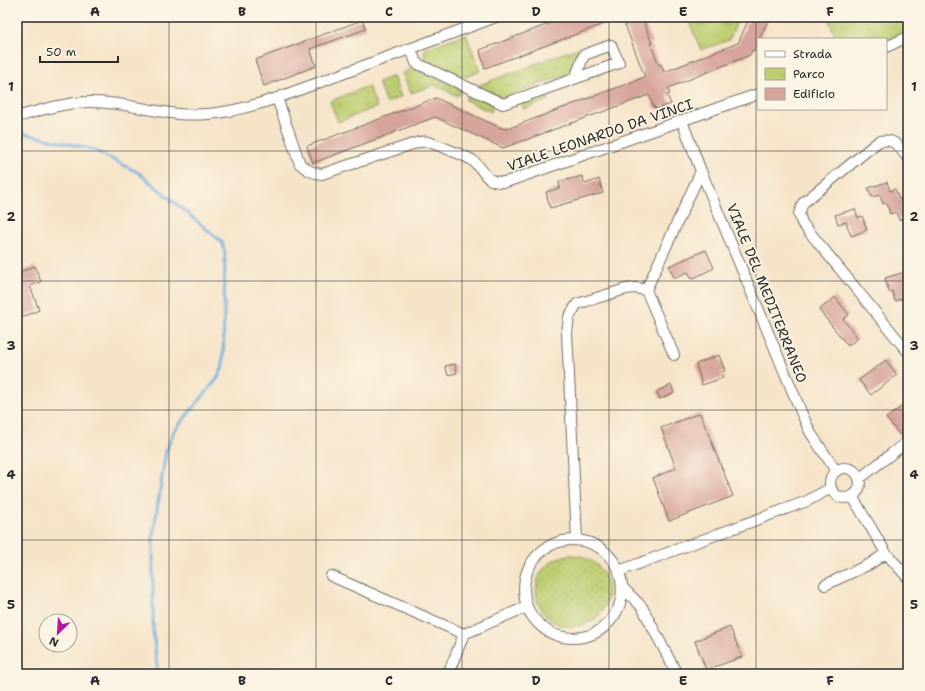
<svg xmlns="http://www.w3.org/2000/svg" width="925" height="691" font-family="'Shantell Sans',sans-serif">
<defs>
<pattern id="grass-dots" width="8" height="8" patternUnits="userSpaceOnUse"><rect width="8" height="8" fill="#bdce71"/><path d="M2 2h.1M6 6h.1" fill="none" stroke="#a3b162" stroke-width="1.8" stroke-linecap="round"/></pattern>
<pattern id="park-tufts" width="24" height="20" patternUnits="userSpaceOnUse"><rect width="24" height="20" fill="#bdce71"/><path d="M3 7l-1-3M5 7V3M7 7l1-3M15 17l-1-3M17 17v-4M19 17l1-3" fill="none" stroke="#a3b162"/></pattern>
</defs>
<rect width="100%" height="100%" fill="#fcf5e5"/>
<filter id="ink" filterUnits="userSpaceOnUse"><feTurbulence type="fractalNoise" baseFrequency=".025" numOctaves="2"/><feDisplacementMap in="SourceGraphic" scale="8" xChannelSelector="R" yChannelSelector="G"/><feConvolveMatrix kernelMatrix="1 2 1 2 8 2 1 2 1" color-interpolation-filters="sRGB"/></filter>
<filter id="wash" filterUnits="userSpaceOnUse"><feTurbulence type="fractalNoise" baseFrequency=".012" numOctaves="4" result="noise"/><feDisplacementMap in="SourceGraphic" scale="16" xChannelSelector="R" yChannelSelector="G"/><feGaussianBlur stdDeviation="0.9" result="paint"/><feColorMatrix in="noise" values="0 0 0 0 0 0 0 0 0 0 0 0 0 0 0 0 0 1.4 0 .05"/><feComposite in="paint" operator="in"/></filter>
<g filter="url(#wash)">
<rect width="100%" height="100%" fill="#f6e4c9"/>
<path fill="url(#grass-dots)" stroke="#747c4e" d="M414,68L461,90L458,96L434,85L411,93L402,73Z
M393,76L401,97L386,103L378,82Z
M469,93L494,104L491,112L465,100Z
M547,93L549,100L524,109L521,102Z
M536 591a36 36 0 1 1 72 0a36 36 0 1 1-72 0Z"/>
<path fill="url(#park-tufts)" stroke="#747c4e" d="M687,17H739L729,40L701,50Z
M828,17H908V27L893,37L886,40L836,39Z
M466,34L480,71L466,77L429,62L425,58L424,53L426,48Z
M580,47L570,73L502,98L477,86Z
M368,86L377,107L338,122L330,101Z"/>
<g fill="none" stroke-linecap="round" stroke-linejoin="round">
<path stroke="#68acdd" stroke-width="3" d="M17,132L92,149L139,173L222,242L225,253L223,367L217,379L174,431L166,451L153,536V631L158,674"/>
</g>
<g id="blocks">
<path fill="#d7a49a" d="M567,17L620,18L485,68L480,52H481L480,50Z
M622,17H642L652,43H650L659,65L661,64L664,72L738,43L750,17H770L759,39H758L754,51L752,50L750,55L668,88L670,94L667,95L671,104L656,109L655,107L654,108L649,95L503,148L435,117L313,163L307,146L436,98L501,128L507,129L645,77Z
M362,20L366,29L310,49L316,66L264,86L255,60Z
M582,176L585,184L599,179L603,193L550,208L546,192L560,188L559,182Z
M887,182L890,191L895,189L899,199L906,197L908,201V217L899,220L896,212L890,214L887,203L883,204L880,195L872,197L868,188Z
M855,209L858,218L862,216L867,230L851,236L846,222L838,224L835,215Z
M706,250L714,268L692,279L688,272L674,278L669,266Z
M35,266L41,282L30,286L39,310L23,317L19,307L17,308V273Z
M908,271V297L895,301L892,291L889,292L885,278Z
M835,297L849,315L843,319L858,338L848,346L819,310Z
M719,355L725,371L721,372L723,378L702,385L696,364Z
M886,360L897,375L871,395L859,380Z
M455,364L457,373L448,375L445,366Z
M671,385L674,393L660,399L657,391Z
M908,402V429L900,435L886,418Z
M700,413L733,496L669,521L653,478L676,468L661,428Z
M730,627L742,657L706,670L695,641Z"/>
</g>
</g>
<g filter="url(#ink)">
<use href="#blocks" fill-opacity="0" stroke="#726c62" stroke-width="1"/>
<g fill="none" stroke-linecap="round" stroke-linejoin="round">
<g stroke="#726c62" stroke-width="12">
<path id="minor" d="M886,47L908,37
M411,49L416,63L503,104L619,63L611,45L584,55L575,78
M277,98L300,164C307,170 312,173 322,174L419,142C422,142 425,141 428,142C436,144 465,156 472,160C488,172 482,183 506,182L758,94
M17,117C41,110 63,103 88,102C119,101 148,111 178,114C213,117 244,109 277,98L496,17
M682,121L701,171L802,414L810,432L836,471
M908,158C898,146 895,138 879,141L803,203L799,214L802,223L908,352
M646,290L674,355
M830 483a15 15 0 1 1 30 0a15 15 0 1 1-30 0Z
M859,479L908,441
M852,496L886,553L908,578
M524 589a49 49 0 1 1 98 0a49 49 0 1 1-98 0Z
M577,540L567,333L569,317L577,304L626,289L636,288L646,290L701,171
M619,571L807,501L831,488
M331,576L464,634
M825,585L870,564L886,553
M622,587L642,607L677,674
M448,674L464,634L526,607"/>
</g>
<use href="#minor" stroke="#fff" stroke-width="10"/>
</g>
</g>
<path fill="none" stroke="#2b2b2b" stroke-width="1" stroke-opacity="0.55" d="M169,17V674M316,17V674M462,17V674M609,17V674M756,17V674M17,151H908M17,281H908M17,410H908M17,540H908"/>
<g text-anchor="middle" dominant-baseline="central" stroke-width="3.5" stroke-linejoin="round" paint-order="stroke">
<g font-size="14" fill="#2b2b2b" stroke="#fcf5e5">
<text transform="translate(600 135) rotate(-19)">VIALE LEONARDO DA VINCI</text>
<text transform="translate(767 293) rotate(68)">VIALE DEL MEDITERRANEO</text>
</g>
</g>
<rect width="925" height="691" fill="none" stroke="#fcf5e5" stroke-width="44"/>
<rect x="757" y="38" width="130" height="72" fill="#fcf5e5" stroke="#a8a49b"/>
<rect x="765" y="51" width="20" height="6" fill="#ffffff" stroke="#a8a49b"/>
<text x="793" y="58" font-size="12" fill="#2b2b2b">Strada</text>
<rect x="765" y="68" width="20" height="12" fill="url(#park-tufts)" stroke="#a8a49b"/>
<text x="793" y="78" font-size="12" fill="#2b2b2b">Parco</text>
<rect x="765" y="88" width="20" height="12" fill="#d7a49a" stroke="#a8a49b"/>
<text x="793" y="98" font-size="12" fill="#2b2b2b">Edificio</text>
<g transform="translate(58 633) rotate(205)"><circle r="19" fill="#fcf5e5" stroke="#a8a49b"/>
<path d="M0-3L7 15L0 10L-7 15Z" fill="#b5179e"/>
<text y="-6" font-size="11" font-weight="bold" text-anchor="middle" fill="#2b2b2b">N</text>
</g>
<path d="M40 56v6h78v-6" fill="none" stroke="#2b2b2b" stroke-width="2"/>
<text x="46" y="56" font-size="12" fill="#2b2b2b" stroke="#fcf5e5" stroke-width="3" paint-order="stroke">50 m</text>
<rect x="22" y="22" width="881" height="647" fill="none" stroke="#2b2b2b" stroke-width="1.5"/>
<g font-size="13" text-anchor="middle" font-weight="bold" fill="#2b2b2b">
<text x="95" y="16">A</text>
<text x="242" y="16">B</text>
<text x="389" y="16">C</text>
<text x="536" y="16">D</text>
<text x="683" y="16">E</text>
<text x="830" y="16">F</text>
<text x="11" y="91">1</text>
<text x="914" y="91">1</text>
<text x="11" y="221">2</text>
<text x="914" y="221">2</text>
<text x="11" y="350">3</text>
<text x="914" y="350">3</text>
<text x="11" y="479">4</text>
<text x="914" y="479">4</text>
<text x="11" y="609">5</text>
<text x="914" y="609">5</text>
<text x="95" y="685">A</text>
<text x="242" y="685">B</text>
<text x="389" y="685">C</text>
<text x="536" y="685">D</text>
<text x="683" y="685">E</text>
<text x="830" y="685">F</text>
</g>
</svg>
